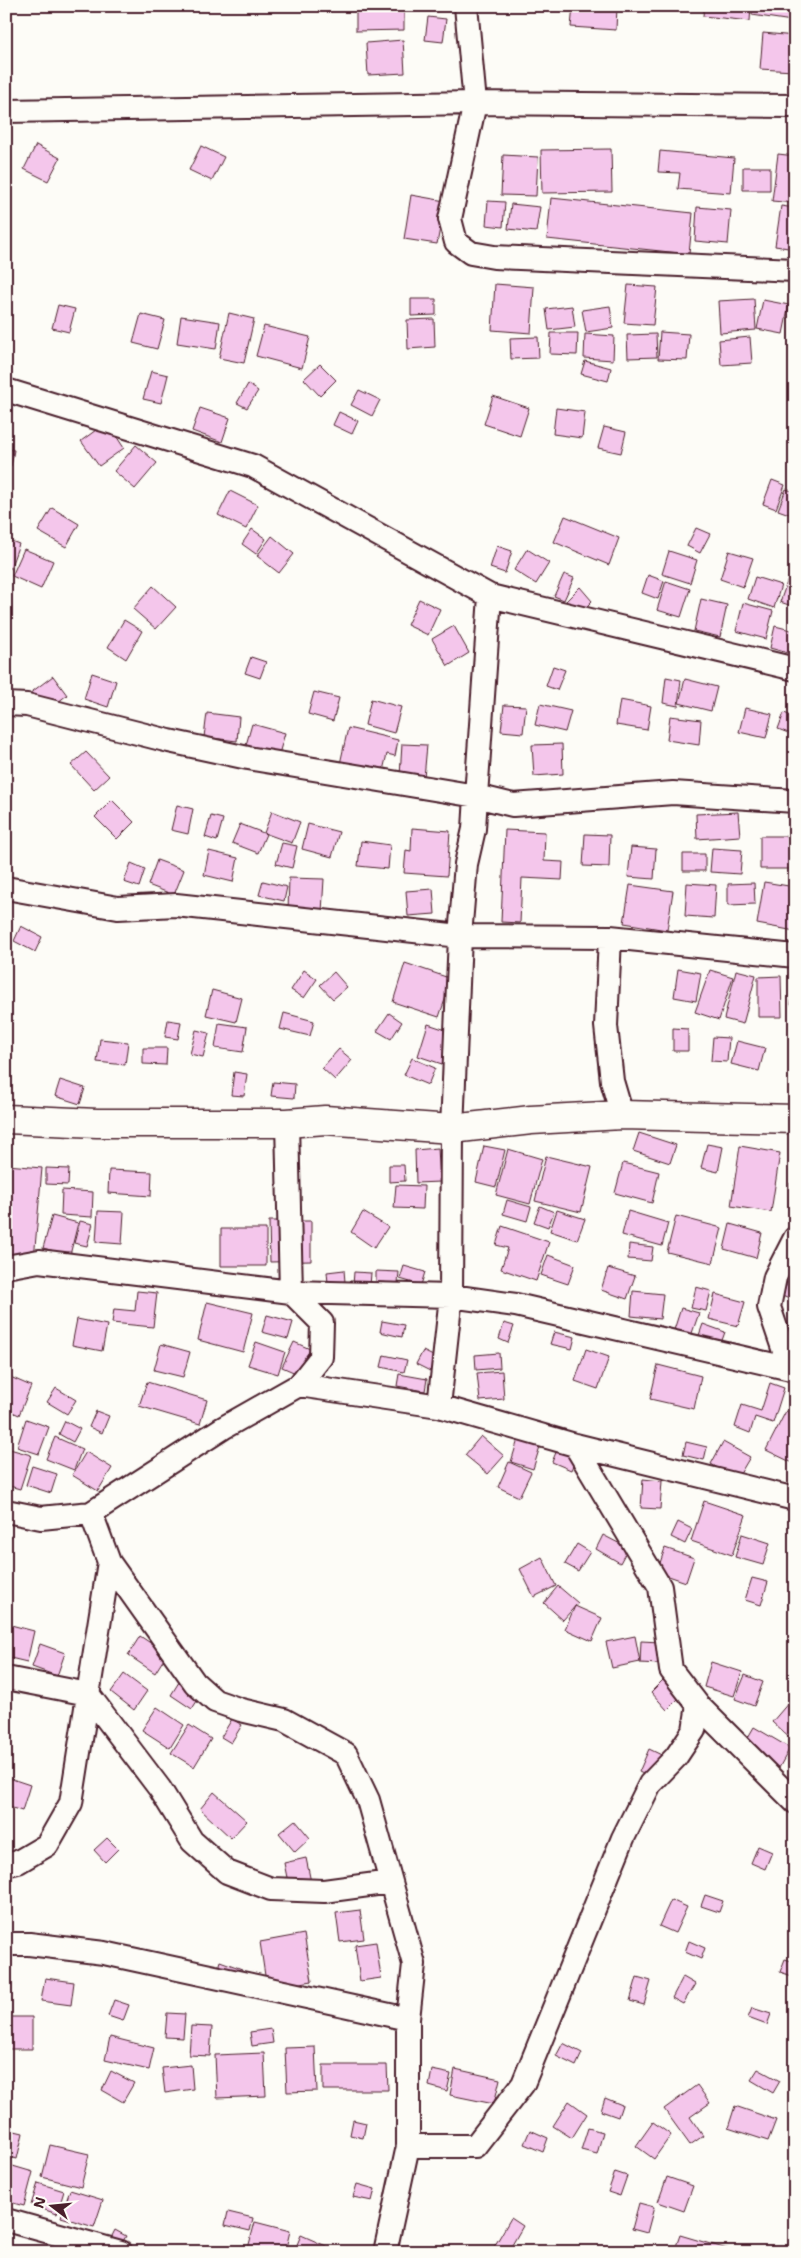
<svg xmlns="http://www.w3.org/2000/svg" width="801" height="2258" font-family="'Shantell Sans',sans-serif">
<rect width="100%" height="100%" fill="#fdfcf7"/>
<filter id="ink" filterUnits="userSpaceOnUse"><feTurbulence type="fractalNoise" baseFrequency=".02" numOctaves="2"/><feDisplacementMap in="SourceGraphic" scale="10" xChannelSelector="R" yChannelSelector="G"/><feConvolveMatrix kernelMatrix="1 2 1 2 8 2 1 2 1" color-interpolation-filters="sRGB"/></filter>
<g filter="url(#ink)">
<path fill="#f4c6eb" stroke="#4a1f2b" d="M356,6H404V30L356,31Z
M573,6H617L616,30L571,27Z
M704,6H751L750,21L703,16Z
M753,6H795L792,21L752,15Z
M428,17L446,19L443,42L425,40Z
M763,33L795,36V78H793V71L760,69Z
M403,40L405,73L368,75L366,43Z
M36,145L60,158L48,181L24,169Z
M201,146L224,157L212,181L189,170Z
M611,149L612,192L542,193L541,150Z
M660,151L734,158L731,193L678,189L680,173L658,172Z
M778,154L795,156V203L772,201Z
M503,155L538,157L536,196L501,195Z
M743,167H770V190H743Z
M411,195L445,201L437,244L404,239Z
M551,198L693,213L689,254L547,239Z
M488,201L505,202L503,227L486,225Z
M511,204L540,207L536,232L508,229Z
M781,206L795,208V249L775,246Z
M697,207L731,210L728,244L695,241Z
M495,284L534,287L531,333L492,330Z
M628,285L657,287L653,325L624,323Z
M6,290L10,291L6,304Z
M411,299H436V315L411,316Z
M754,299L756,330L720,333L718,301Z
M763,300L789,305L783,334L757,329Z
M58,305L75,309L69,332L52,328Z
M572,306L575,327L549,330L546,309Z
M610,306L613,328L586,332L582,310Z
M229,313L254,319L244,363L219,358Z
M141,314L165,320L157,349L133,343Z
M181,316L220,322L216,349L177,343Z
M434,319L435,347L408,349L407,320Z
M264,326L310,337L302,368L256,356Z
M660,332L689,334L687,360L658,359Z
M551,333H578L577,355L550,354Z
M585,334L614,336L613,360L584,358Z
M656,334L657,357L628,358L627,335Z
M538,337L539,358L511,359L510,338Z
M750,337L752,363L721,365L719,340Z
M585,361L611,368L608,381L581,374Z
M320,364L336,380L320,396L304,379Z
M151,371L168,375L161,403L143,399Z
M248,384L258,391L247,408L237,403Z
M359,390L380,400L372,416L351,405Z
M493,396L529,408L520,436L484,424Z
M200,408L230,418L222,442L192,431Z
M556,408L585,412L582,438L553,434Z
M339,412L358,421L352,434L333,425Z
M107,422L124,448L99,466L81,441Z
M604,427L626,432L621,453L598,448Z
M136,445L157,463L135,489L114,471Z
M6,449L14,450L11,466L6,465Z
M772,480L785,485L776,509L763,504Z
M786,489L795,492V516L778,510Z
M230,491L258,505L246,529L218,515Z
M52,508L79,524L66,547L38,531Z
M565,516L619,538L609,565L554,542Z
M696,528L710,534L700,553L687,546Z
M252,529L266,539L256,554L242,544Z
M272,536L294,554L279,573L257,556Z
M6,539L19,544L10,569L6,568Z
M497,546L512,551L505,573L490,568Z
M24,549L53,561L41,589L12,576Z
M527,549L549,563L536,584L514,570Z
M669,551L697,560L690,583L662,574Z
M729,551L753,558L743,587L720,579Z
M792,568L795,569V607L780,602Z
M564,574L574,578L564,600L554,596Z
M648,575L664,581L658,599L642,593Z
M755,577L781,585L774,608L748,599Z
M666,581L690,589L681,617L657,610Z
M153,586L176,607L156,629L133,609Z
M580,587L592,601L576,617L563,604Z
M419,599L440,609L428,635L407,625Z
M701,599L727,605L720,637L694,631Z
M743,603L773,611L766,639L736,631Z
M124,620L142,631L126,659L108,647Z
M454,626L469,653L448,666L432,639Z
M775,626L795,631V655L770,648Z
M251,657L266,662L260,678L245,673Z
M553,666L565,670L557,690L546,686Z
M92,673L116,681L108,707L84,699Z
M53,676L67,695L44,713L29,694Z
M666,677L681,680L678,706L663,703Z
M685,679L717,687L711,711L679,703Z
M314,692L339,698L333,721L308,714Z
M371,699L401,707L394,733L365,725Z
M620,700L651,706L647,730L616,725Z
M540,704L571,711L565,732L535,725Z
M504,705L526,706L523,733L501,731Z
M745,708L772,714L766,738L739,732Z
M207,713L239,717L237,741L204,737Z
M784,713L795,717L791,734L778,729Z
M670,716L701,720L699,745L667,740Z
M252,724L285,733L277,761L244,752Z
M348,728L398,740L395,756L387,754L380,783L338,773Z
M402,744L427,745L424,778L400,776Z
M562,744L563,774L534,776L532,745Z
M86,752L109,776L94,790L71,765Z
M112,800L134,822L117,839L95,817Z
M177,805L193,809L188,834L171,830Z
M272,811L300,822L292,843L264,833Z
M738,812L740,836L697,839L696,814Z
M211,816L223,819L217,841L205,837Z
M240,824L266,834L258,853L232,843Z
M308,824L339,832L332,857L302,849Z
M412,828L450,831L447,876L404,873L406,850L411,851Z
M505,830L545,832L544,861L563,862L562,880L522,878L520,923L501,922Z
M585,834L610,835L609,867L583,866Z
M760,836H795V869H760Z
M361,841L390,845L388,869L358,866Z
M282,843L297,846L292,868L276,864Z
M631,847L656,849L654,879L628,877Z
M712,848L742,850L740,874L710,872Z
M209,851L238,858L233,882L204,875Z
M683,854H705V871H683Z
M157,860L184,870L174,895L148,885Z
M131,863L145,869L139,887L124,882Z
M289,878L324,879L322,912L288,911Z
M263,881L287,887L284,901L259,895Z
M764,882L795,887V931L757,924Z
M687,883L716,885L714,918L685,916Z
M754,883L755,904L728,905V884Z
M630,885L673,891L667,930L624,923Z
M433,889L435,914L408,916L406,891Z
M21,926L42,937L35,952L14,941Z
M405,963L452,979L439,1017L393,1002Z
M678,969L701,973L696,1001L674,997Z
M304,970L317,979L304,998L291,990Z
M710,970L733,977L719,1020L695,1012Z
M736,970L756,975L743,1024L724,1019Z
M334,972L347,987L333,999L320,985Z
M793,975H795V1005H791Z
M781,976L782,1017H758V977Z
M212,990L242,998L236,1022L206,1015Z
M284,1013L314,1021L310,1036L280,1029Z
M389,1013L402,1022L391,1039L377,1031Z
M168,1020L181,1022L178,1039L165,1037Z
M219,1023L247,1027L243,1052L215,1048Z
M428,1024L452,1032L442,1064L418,1056Z
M673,1028L688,1029V1051H673Z
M196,1030L209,1033L203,1057L190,1054Z
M713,1037L729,1038L727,1062L711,1061Z
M100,1039L128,1042L125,1065L97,1062Z
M737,1041L765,1048L759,1071L731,1064Z
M143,1048H167L166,1065L143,1064Z
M339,1049L352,1060L335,1080L322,1068Z
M412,1058L435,1068L428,1085L404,1075Z
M234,1072L247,1074L244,1096L231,1095Z
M60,1080L85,1088L80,1104L55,1096Z
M273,1082L295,1084L294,1098L271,1096Z
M639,1133L676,1145L670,1163L633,1151Z
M707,1144L723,1147L718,1172L701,1168Z
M484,1146L505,1150L496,1187L476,1182Z
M740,1146L780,1153L771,1212L731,1206Z
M438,1148L440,1182L416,1183L415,1150Z
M508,1149L542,1159L530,1204L496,1195Z
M546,1156L592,1167L581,1212L535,1201Z
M623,1163L659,1172L652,1203L615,1193Z
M7,1165L42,1168L34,1259L6,1256Z
M389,1165H404L405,1181L389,1182Z
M46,1168L69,1169L68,1185L46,1184Z
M109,1170L152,1172L151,1196L108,1193Z
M790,1183H795V1209H789Z
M396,1185L424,1186L423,1209L394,1208Z
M62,1190L93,1192L92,1217L61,1215Z
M507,1200L531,1207L527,1221L503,1214Z
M540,1206L554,1212L548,1227L534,1222Z
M557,1210L585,1219L577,1240L550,1231Z
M98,1211L124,1212L122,1244L96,1242Z
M628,1211L668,1223L662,1246L622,1235Z
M363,1212L388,1227L374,1248L351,1232Z
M52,1216L78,1223L70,1255L43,1248Z
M676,1216L722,1228L713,1263L667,1252Z
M80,1221L93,1224L87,1246L74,1243Z
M269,1221H311V1261L270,1262Z
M730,1224L762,1233L756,1258L724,1249Z
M502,1226L549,1242L536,1281L501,1269L508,1248L496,1245Z
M221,1229H266V1266H221Z
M629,1244L653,1247L651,1261L628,1259Z
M548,1255L575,1265L568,1284L541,1275Z
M404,1266L425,1272L421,1285L400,1279Z
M608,1268L635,1276L627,1299L601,1290Z
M344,1270L345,1282L328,1283L327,1272Z
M376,1271L399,1272L398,1283L376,1282Z
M354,1272L371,1273L370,1286L353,1285Z
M792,1272L795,1274V1301L782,1296Z
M696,1287L711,1291L706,1311L691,1308Z
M137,1291L157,1293L153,1327L112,1323L114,1309L135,1311Z
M633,1291L663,1294L660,1319L631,1316Z
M715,1294L745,1302L738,1326L709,1319Z
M207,1302L253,1313L243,1352L198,1340Z
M681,1308L699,1313L691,1336L674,1330Z
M267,1315L293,1322L288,1339L262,1332Z
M77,1319L107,1325L102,1351L72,1345Z
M382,1321L404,1325L402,1337L380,1332Z
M504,1323L514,1326L508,1343L499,1339Z
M703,1324L725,1332L720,1346L698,1338Z
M554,1332L575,1337L572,1349L550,1344Z
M256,1342L285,1352L278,1374L248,1365Z
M294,1342L310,1349L298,1374L282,1367Z
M161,1344L190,1352L183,1377L154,1370Z
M586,1349L609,1357L598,1389L575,1381Z
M423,1351L437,1358L430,1371L416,1364Z
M499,1353L500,1368L476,1370L475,1355Z
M384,1355L407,1360L404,1372L381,1367Z
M658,1365L701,1376L694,1409L650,1399Z
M502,1371L504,1399L480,1401L477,1373Z
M399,1374L427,1379L425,1391L397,1386Z
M8,1376L31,1386L19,1415L6,1409V1381Z
M147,1382L207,1400L200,1424L139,1406Z
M770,1383L784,1388L773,1423L755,1417L750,1433L735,1427L742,1405L761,1411Z
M56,1388L76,1400L67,1414L47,1402Z
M96,1411L109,1416L102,1433L89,1427Z
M786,1411L795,1415V1464L766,1450Z
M26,1419L49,1427L39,1454L17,1447Z
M65,1421L80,1429L73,1442L59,1434Z
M520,1433L542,1440L533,1469L511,1462Z
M481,1436L504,1456L488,1474L465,1455Z
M55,1437L82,1449L74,1470L46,1459Z
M686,1442L707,1447L704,1460L683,1455Z
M723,1442L750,1457L737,1479L711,1464Z
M6,1448L31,1455L20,1489L6,1485Z
M557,1450L576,1458L571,1470L552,1462Z
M86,1452L112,1468L98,1491L72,1475Z
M509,1462L531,1472L519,1497L498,1487Z
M32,1466L57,1474L51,1493L26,1485Z
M643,1479L662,1481L660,1509L641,1508Z
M704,1501L746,1515L732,1555L691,1541Z
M678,1522L692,1529L685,1544L671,1537Z
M742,1534L770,1543L763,1565L735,1557Z
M6,1535L11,1536L6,1554Z
M603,1535L628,1548L620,1563L596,1549Z
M577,1544L590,1552L578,1571L565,1564Z
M665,1548L694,1558L686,1582L657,1572Z
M542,1557L556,1586L534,1597L520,1569Z
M752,1578L768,1582L761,1605L745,1600Z
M558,1586L578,1603L563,1620L544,1603Z
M575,1606L602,1618L592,1641L565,1629Z
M6,1616L10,1617L6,1633Z
M11,1625L34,1631L27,1662L6,1657V1643Z
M140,1636L167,1654L155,1673L128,1655Z
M635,1636L640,1662L612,1668L606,1642Z
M641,1641L660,1642L659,1664L640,1663Z
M40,1644L65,1653L57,1676L32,1667Z
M711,1662L742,1672L734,1696L704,1687Z
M124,1674L147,1691L134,1710L111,1692Z
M184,1674L205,1688L192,1709L171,1695Z
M669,1674L685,1692L667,1710L651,1692Z
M745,1675L763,1682L754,1706L735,1699Z
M790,1701L795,1705L793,1741L772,1722Z
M157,1707L184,1725L170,1748L142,1730Z
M232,1719L242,1725L231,1743L221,1737Z
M189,1725L211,1739L194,1767L171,1753Z
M754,1727L790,1748L779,1768L743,1746Z
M649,1749L674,1761L663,1784L639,1772Z
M6,1777L30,1785L22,1811L6,1806Z
M214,1792L247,1821L231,1838L200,1809Z
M295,1820L310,1838L295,1852L279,1833Z
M107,1838L118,1849L105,1862L94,1850Z
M758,1846L772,1852L765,1869L751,1863Z
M306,1858L313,1892L291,1897L284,1863Z
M705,1895L723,1901L719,1912L701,1906Z
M671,1900L687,1907L675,1933L659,1926Z
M360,1910L364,1939L340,1942L336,1913Z
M304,1934L312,1981L267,1989L260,1942Z
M689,1941L705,1948L701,1959L685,1952Z
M376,1942L381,1978L360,1981L355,1945Z
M785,1959L795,1962V1977L780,1972Z
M220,1961L242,1969L238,1982L216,1974Z
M637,1977L651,1981L644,2005L630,2001Z
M683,1977L695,1984L683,2004L672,1998Z
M45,1978L74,1982L71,2005L41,2001Z
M114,2000L129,2005L123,2021L108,2016Z
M752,2008L771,2014L767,2025L748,2018Z
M167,2013L185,2014L183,2038L165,2037Z
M6,2017H32V2049H6Z
M191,2026L212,2027L210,2056L189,2055Z
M271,2029L273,2043L252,2046L250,2032Z
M110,2037L154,2048L149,2070L105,2060Z
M563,2043L582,2053L576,2066L556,2056Z
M315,2047L317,2091L287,2092L285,2048Z
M264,2053L266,2096L217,2098L215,2055Z
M191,2065L193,2089L165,2093L162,2068Z
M323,2065H387L388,2090H323Z
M455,2069L500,2079L494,2104L450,2095Z
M758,2069L780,2081L773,2093L751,2080Z
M432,2070L451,2074L447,2091L429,2086Z
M111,2071L134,2083L123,2102L102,2090Z
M697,2085L710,2103L690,2117L703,2136L690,2145L664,2109Z
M605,2098L622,2105L618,2117L601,2111Z
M569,2101L587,2114L572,2138L553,2126Z
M735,2106L776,2120L768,2141L728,2128Z
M353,2120L366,2123L363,2138L350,2135Z
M653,2122L671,2135L654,2159L636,2146Z
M588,2128L603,2132L597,2154L581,2150Z
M6,2129L23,2133L17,2159L6,2156Z
M530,2130L548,2138L543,2152L524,2144Z
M50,2145L89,2154L81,2187L42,2177Z
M6,2164L33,2172L24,2206L6,2201Z
M615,2172L627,2176L620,2196L608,2192Z
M667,2177L693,2186L684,2211L658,2202Z
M38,2183L64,2191L57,2214L31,2205Z
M357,2184L375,2189L372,2201L353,2197Z
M70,2190L103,2200L94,2227L61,2217Z
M639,2203L654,2207L647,2233L632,2229Z
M228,2212L253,2218L250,2231L225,2225Z
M511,2218L523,2226L508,2252H491Z
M255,2222L290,2231L285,2252H247Z
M115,2230L126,2236L117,2252L106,2248Z
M301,2235L326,2246L323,2252H294Z
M680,2235L734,2251V2252H674Z
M6,2246L16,2251V2252H6Z
M535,2247L555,2252H534Z"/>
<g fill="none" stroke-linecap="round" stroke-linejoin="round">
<g stroke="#4a1f2b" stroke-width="26">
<path id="minor" d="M466,6L475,103L450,219L456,242L471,253L494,257L795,270
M6,111L475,103L795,106
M6,390L253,466L490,596L795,669
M6,704L27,705L169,741L248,758L476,796L490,596
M6,888L118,908L176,905L460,936L610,937L795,956
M610,937L606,1026L612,1081L622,1115
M6,1267L39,1261L291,1292L451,1296L516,1305L795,1370
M790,1369L769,1307L775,1277L795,1238
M299,1385L439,1406L575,1445L795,1499
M439,1406L451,1296L452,1129L460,936L466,864L474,829L476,796L513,805L673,793L795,801
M6,1511L41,1518L91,1513L223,1428L299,1385L321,1357L322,1323L291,1292L287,1123
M91,1513L109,1562L195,1683L215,1701L241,1710L284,1720L346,1754L368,1800L414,1964L408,2019V2146L385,2252
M6,1678L88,1694L160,1789L192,1841L227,1872L271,1889L324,1891L391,1882
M698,1705L795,1802
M6,1865L18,1862L47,1845L71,1803L109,1562
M6,1944H29L104,1953L408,2019
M408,2146H475L523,2084L623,1838L650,1784L676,1757L694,1730L698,1705L671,1670L660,1587L575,1445
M6,2220L121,2252"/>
</g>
<g stroke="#4a1f2b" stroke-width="31">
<path id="tertiary" d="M6,1119L97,1123H287L325,1120L452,1129L531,1120L622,1115L795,1119"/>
</g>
<use href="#minor" stroke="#fdfcf7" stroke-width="22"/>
<use href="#tertiary" stroke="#fdfcf7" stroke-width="28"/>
</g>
</g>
<rect width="801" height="2258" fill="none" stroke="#fdfcf7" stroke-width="25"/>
<rect x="12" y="12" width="776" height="2233" fill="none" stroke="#4a1f2b" stroke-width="2" filter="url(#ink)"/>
<g transform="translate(52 2206) rotate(286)" stroke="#fdfcf7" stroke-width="4" paint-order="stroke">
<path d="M0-4L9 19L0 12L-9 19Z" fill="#4a1f2b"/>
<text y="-8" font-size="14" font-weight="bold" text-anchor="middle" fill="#4a1f2b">N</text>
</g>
</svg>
